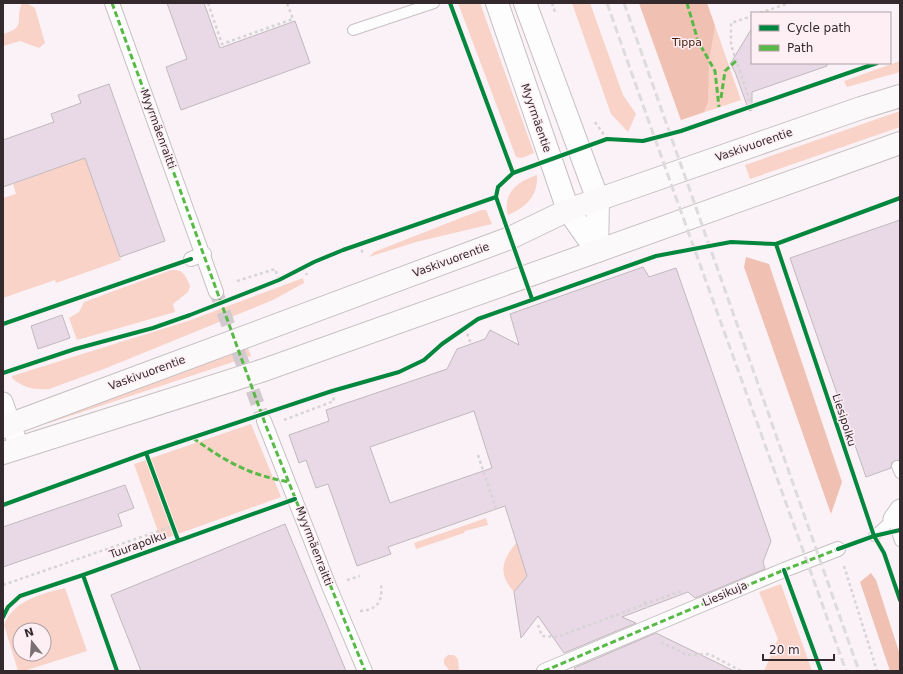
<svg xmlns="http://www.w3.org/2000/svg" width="903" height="674" font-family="'DejaVu Sans',sans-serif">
<rect width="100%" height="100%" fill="#faf2f6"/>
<path fill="#f9d3c8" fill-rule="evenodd" d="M22,3L28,4L35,8L45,43L39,48L20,41L3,46V34C28,27 14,19 22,3Z
M458,3H480L534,153L522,158L516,157Z
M572,3H590L623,95L636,114L628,132L611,114Z
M639,3H707L741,100L681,120Z
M900,61V72L847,87L844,81Z
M900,111V127L750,179L745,165Z
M85,158L121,260L56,283L55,280L3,298V198L16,194L13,184Z
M537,175C538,196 527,207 508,215C502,193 518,181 537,175Z
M481,210H486L492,224L416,242L369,257L374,252Z
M171,270C184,269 185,275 190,286L188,292L173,304L175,312L77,340L69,318L79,312L84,302Z
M303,278L304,283L273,300L104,369L49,389C35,390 23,388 12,378V376L188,321Z
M246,343L251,356L49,423L46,421Z
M251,424L281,497L161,540L134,464Z
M486,518L488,525L465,531L464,533L416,549L414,543Z
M517,542L527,576L514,592C497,573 502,560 517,542Z
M781,584L812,671H764L778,639L759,592Z
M65,588L87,651L24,671H18L4,625C14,600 41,594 65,588ZM20,630H44V654H20Z
M448,655H454L458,659L459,671H450L444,664V659Z"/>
<path fill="#f0c1b3" d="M639,3H707L715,26L709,61L708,102L704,112L681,120Z
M746,257L769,264L842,482L831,514L744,267Z
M871,573L876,580L900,655V671H890L860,582Z"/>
<path fill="#e9d9e6" stroke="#c0b9bd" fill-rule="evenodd" d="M167,3H204L220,48L295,21L310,63L181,110L166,67L187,59Z
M752,28V63H827V66L752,92V110L749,111L735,72L730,63H732V61Z
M109,84L165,241L120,257L85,158L3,187V140L54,122L51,114L81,103L78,95Z
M900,220V460L892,462L891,468L866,477L790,258Z
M643,267L649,277L676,268L771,541L763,562L765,569L695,598L688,592L622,617L636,623L564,653L538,616L521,638L514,592L527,576L505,506L388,547L391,554L357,566L328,484L316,488L306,460L299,463L289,435L329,421L326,410L447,369L457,349L485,339L490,330L519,345L510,314ZM474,411L492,468L390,503L370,447Z
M62,315L70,338L38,349L31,326Z
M125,485L134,508L118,514L122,526L3,567V527Z
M285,524L346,671H141L111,595Z
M656,633L734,671H576L574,668Z"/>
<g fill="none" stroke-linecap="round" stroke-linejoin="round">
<path stroke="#d2cace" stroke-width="14" stroke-dasharray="14 7" stroke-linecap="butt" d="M216,292L264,421"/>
<g stroke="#c8c0c3" stroke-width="12">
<path id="service" d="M353,30L434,3
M897,466L900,473
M874,536L893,519L900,541"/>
</g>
<g stroke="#c8c0c3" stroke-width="16">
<path id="pedestrian" d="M112,3L216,292
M191,259L204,254
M264,421L329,586L365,671
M544,671L784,570L838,549"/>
</g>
<g stroke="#c8c0c3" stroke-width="21">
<path id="minor" d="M3,402L19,447
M893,519L900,509"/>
</g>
<g stroke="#c8c0c3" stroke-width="24">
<path id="tertiary" d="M497,3L568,210L597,251
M525,3L598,200L597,251"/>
</g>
<g stroke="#c8c0c3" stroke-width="24">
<path id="secondary" d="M3,427L510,238L568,210L861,108L900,96
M3,453L264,370L900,143"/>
</g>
<path stroke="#d6d4d5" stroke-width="2.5" stroke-dasharray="3 3" stroke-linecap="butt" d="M208,3L222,44L293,19L287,3
M552,3L555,12
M760,13L789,3
M752,107L731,45V23L752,16
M595,122L607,139
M360,244L363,255
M303,268L307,275
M237,281L275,269L279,280
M465,328L471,344
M284,420L334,401L332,391
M478,455L496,509
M844,566L877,671
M347,580L360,576
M3,585L173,526
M644,601L647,608
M360,611C377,610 383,602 381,585
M661,642L687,655L709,654L741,671"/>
<use href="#service" stroke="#fefdfe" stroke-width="10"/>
<use href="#pedestrian" stroke="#fefdfe" stroke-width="14"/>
<use href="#minor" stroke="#fefdfe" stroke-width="19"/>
<use href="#tertiary" stroke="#fefdfe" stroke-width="22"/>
<use href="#secondary" stroke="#fbf9f9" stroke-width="22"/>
<path stroke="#dddbdc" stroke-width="3" stroke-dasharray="8 4" stroke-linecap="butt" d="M607,3C685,226 767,448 846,671
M624,3L859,671"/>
<path stroke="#d6d4d5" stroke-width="2.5" stroke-dasharray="3 3" stroke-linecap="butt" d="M538,625L542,636L557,637L681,591"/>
<path stroke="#58b947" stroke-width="3" stroke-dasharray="6 3" stroke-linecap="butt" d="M112,3L266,426L365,671
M687,3L698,41L715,71L719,107
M721,98L725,71L736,61
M193,438C225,461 249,475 289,482
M544,671L784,570L838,549"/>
<g stroke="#feeff5" stroke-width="6">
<path id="cycleway" d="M450,3L513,173
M776,244L874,536L884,553L900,600
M532,299L496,197L498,187L513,173L607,139L643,141L681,131L877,63
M3,324L191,259
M3,373L75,349L153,328L190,315L279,280L314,262L343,250L496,197
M146,453L178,540
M3,505L146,453L332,391L399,372L424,360L442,344L478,319L656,256L731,242L776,244L900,198
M838,549L874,536L900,530
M784,570L821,671
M3,617L8,607L20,596L83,575
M117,671L83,575L295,499"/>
</g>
<use href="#cycleway" stroke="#00873e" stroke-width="4"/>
</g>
<g text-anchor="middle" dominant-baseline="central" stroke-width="3" stroke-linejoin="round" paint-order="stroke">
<g font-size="11" fill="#481804" stroke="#feeff5">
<text x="687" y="42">Tippa</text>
</g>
<g font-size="11" fill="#342a2e" stroke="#feeff5">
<text transform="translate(536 118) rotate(71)">Myyrmäentie</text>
<text transform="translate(158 129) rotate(70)">Myyrmäenraitti</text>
<text transform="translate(754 145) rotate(-19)">Vaskivuorentie</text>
<text transform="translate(451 260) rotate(-20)">Vaskivuorentie</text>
<text transform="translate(147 373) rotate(-20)">Vaskivuorentie</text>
<text transform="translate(844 420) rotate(72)">Liesipolku</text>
<text transform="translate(138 545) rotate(-20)">Tuurapolku</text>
<text transform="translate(314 546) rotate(69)">Myyrmäenraitti</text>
<text transform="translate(725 594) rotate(-23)">Liesikuja</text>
</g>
</g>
<rect width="903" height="674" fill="none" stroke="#342a2e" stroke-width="8"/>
<rect x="751" y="12" width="140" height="52" fill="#feeff5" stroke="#ada0a5"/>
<rect x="759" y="25" width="20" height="6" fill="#00873e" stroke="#ada0a5"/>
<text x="787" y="32" font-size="12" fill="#342a2e">Cycle path</text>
<rect x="759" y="45" width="20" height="6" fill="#58b947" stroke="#ada0a5"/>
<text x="787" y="52" font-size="12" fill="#342a2e">Path</text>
<g transform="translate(32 642) rotate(343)"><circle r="19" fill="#feeff5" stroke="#ada0a5"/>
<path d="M0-3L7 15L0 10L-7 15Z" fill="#797074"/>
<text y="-6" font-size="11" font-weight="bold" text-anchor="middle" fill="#342a2e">N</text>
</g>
<path d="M763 654v6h71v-6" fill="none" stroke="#342a2e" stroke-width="2"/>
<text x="769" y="654" font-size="12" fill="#342a2e" stroke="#feeff5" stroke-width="3" paint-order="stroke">20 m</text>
</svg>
